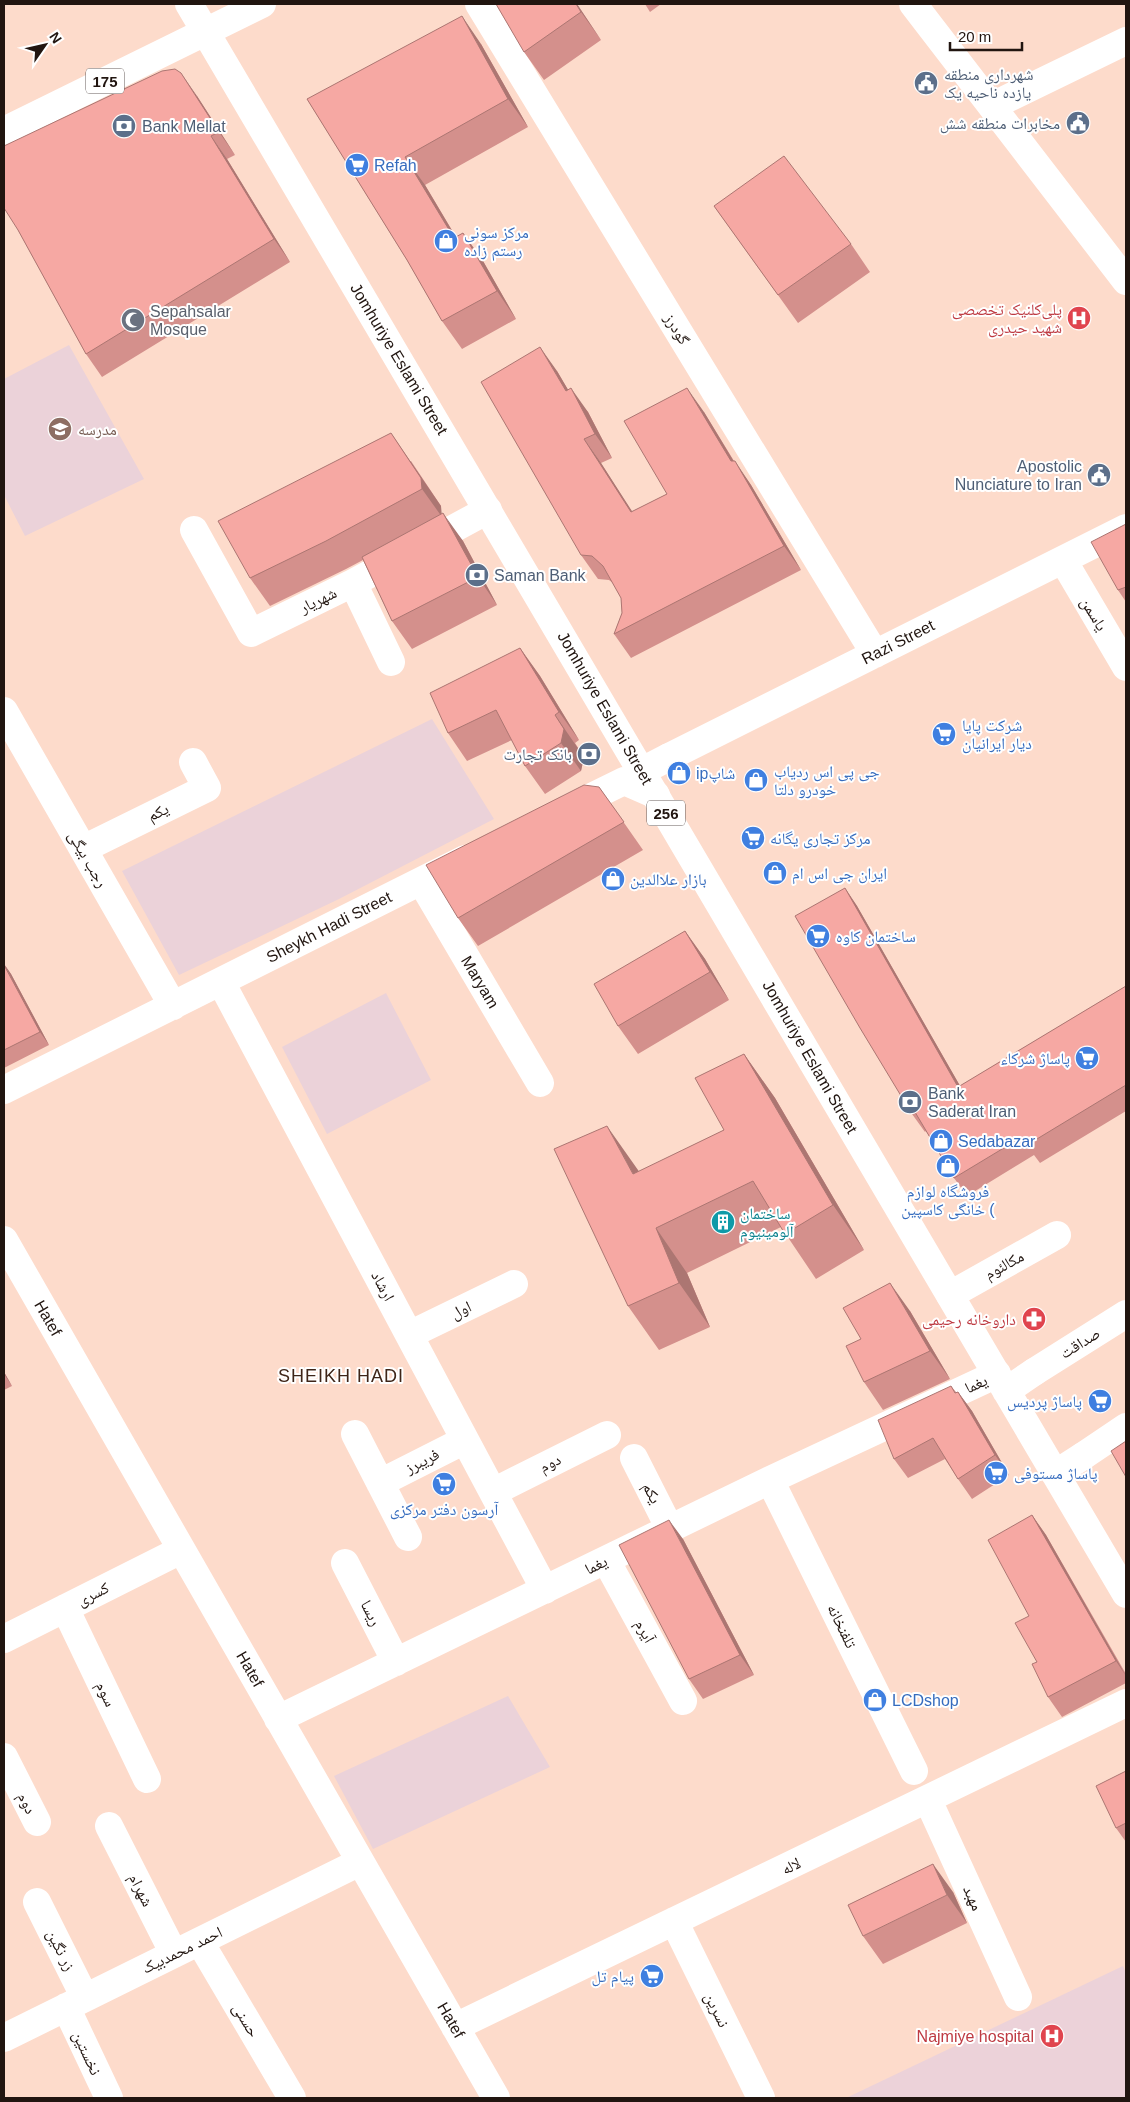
<svg xmlns="http://www.w3.org/2000/svg" width="1130" height="2102" font-family="Arial,'Noto Naskh Arabic',sans-serif">
<rect width="100%" height="100%" fill="#fddbcb"/>
<path fill="#ebd2d9" d="M69,345L144,479L25,536L4,495V379Z
M432,719L494,819L339,899L179,975L122,871Z
M386,993L431,1080L327,1134L282,1047Z
M508,1696L550,1767L373,1849L334,1776Z"/>
<path fill="#ecd2d9" d="M1123,1966L1126,1973V2098H846Z"/>
<g fill="none" stroke-linecap="round" stroke-linejoin="round">
<path stroke="#fff" stroke-width="28" d="M479,4L875,654
M992,106L1126,41
M194,530L251,633L353,583L488,510
M1063,560L1126,667
M353,583L391,662
M4,711L173,1006
M669,757L1126,528
M569,808L624,781L656,795
M83,849L207,788L193,762
M421,881L540,1083
M221,982L545,1590
M4,1090L465,859
M4,1240L496,2098
M950,1295L1057,1235
M409,1335L514,1284
M1034,1372L1126,1314
M355,1434L408,1537
M1083,1456L1126,1427
M634,1458L670,1529
M770,1480L914,1771
M380,1483L465,1440
M493,1492L607,1435
M606,1560L683,1701
M345,1563L396,1662
M65,1608L147,1779
M4,1639L181,1550
M278,1719L770,1480L997,1374
M4,1757L37,1822
M928,1800L1018,1997
M109,1826L174,1954
M37,1902L85,1998
M674,1921L761,2098
M200,1942L292,2098
M66,2007L109,2098
M455,2027L1126,1703
M4,2038L360,1862"/>
<path stroke="#fff" stroke-width="28" d="M189,4L1126,1594
M913,4L1126,281
M4,131L262,4
M642,771L669,757
M1006,1391L1034,1372
M1055,1474L1083,1456"/>
</g>
<path fill="#d4908c" d="M577,4L601,40L544,80L524,52Z
M645,4H661L650,12Z
M481,44L528,127L425,185L456,237L463,233L483,261L516,319L462,349L442,321L407,260L307,99Z
M197,96L235,155L227,159L290,262L102,377L86,354L18,230Z
M714,206L851,244L870,272L798,323Z
M557,371L568,390L588,412L612,458L601,463L632,512L667,494L704,412L734,461L751,485L801,570L631,658L614,634L622,613L621,598L613,583L609,580L598,579L581,555Z
M411,461L441,506V514L463,541L497,605L412,649L392,621L363,560L346,569L270,606L250,578Z
M1126,524V602L1118,590Z
M520,648L540,676L579,740L575,743L584,757L581,771L545,794L525,766L512,740L467,761L448,733Z
M599,787L643,850L478,946L458,918Z
M845,888L857,906L960,1086L1126,986V1111L1040,1163L1034,1155L967,1196L954,1178L926,1131L925,1132L912,1114Z
M685,931L705,959L729,1000L638,1054L618,1026Z
M4,964L11,974L49,1045L4,1068Z
M744,1054L775,1098L864,1250L816,1279L781,1227L687,1273L710,1327L659,1350L628,1306L639,1172L724,1130Z
M910,1311L950,1379L883,1410L864,1382L861,1339Z
M4,1372L12,1386L4,1390Z
M951,1386L956,1392H958L972,1411L1009,1475L972,1499L958,1479L945,1459L908,1478L894,1459Z
M1032,1515L1046,1535L1126,1674V1683L1062,1717L1048,1697L1037,1662L1029,1616Z
M683,1539L754,1675L703,1699L689,1679Z
M1126,1771V1842L1116,1828Z
M953,1892L967,1923L883,1964L863,1936Z"/>
<path fill="#ac7672" d="M576,4H577L601,40L581,12Z
M462,16L481,44L528,127L508,99Z
M181,73L197,96L235,155L219,132Z
M211,136L227,159L290,262L274,239Z
M405,157L425,185L473,266L454,238Z
M463,233L483,261L516,319L497,291Z
M540,347L557,371L583,415L566,391Z
M571,388L588,412L612,458L595,434Z
M687,388L704,412L748,485L731,461Z
M391,433L441,506L442,517L422,489Z
M584,439L601,463L648,536L631,512Z
M735,461L751,485L801,570L784,546Z
M443,513L463,541L497,605L478,577Z
M520,648L540,676L579,740L559,712Z
M555,715L584,757L581,771L561,743Z
M845,888L857,906L971,1105L958,1087Z
M685,931L705,959L729,1000L710,972Z
M4,964L11,974L49,1045L40,1032Z
M744,1054L775,1098L864,1250L833,1205Z
M607,1126L638,1170L664,1219L633,1174Z
M656,1228L687,1273L710,1327L679,1283Z
M890,1283L910,1311L950,1379L930,1351Z
M4,1372L12,1386L4,1374Z
M958,1392L972,1411L1009,1475L995,1455Z
M1032,1515L1046,1535L1126,1676L1116,1661Z
M669,1520L683,1539L754,1675L740,1655Z
M933,1864L953,1892L967,1923L947,1895Z"/>
<path fill="#f6a8a3" stroke="#ac7672" d="M496,4H576L581,12L524,52Z
M462,16L508,99L405,157L454,238L463,233L497,291L442,321L407,260L307,99Z
M175,69L181,73L219,132L211,136L274,239L86,354L18,230L4,208V146L162,71Z
M784,156L851,244L778,295L714,206Z
M540,347L566,391L571,388L595,434L584,439L631,512L667,494L624,421L687,388L731,461H735L784,546L614,634L622,613L621,598L603,566L592,556L581,555L481,382Z
M391,433L421,478L422,489L326,541L250,578L218,521Z
M443,513L478,577L392,621L362,557Z
M1126,524V587L1118,590L1091,542Z
M520,648L559,712L555,715L564,729L561,743L525,766L496,710L448,733L430,693Z
M584,785L599,787L624,822L458,918L426,865Z
M845,888L958,1087L1126,986V1085L1027,1145L1022,1137L954,1178L915,1112L912,1114L860,1028L795,916Z
M685,931L710,972L618,1026L594,984Z
M4,965L40,1032L4,1050Z
M744,1054L833,1205L785,1234L753,1181L656,1228L679,1283L628,1306L554,1149L607,1126L633,1174L724,1130L695,1078Z
M890,1283L930,1351L864,1382L846,1346L861,1339L843,1308Z
M951,1386L955,1393L958,1392L995,1455L958,1479L933,1438L894,1459L878,1420Z
M1126,1441V1477L1111,1451Z
M1032,1515L1116,1661L1048,1697L1032,1664L1037,1662L1015,1623L1029,1616L988,1540Z
M669,1520L740,1655L689,1679L619,1545Z
M1126,1771V1823L1116,1828L1096,1786Z
M933,1864L947,1895L863,1936L848,1905Z"/>
<defs>
<g id="civic-disc" transform="scale(1.25)"><circle r="9.5" fill="#5c6f8a" stroke="#fff"/><path d="M-.6-6.5H3V-4.5H.6V-3L4-1V1h2V6H-6V1h2V-1L-.6-3ZM-1.2 2.5V6h2.4V2.5Z" fill="#fff"/></g>
<g id="bank-disc" transform="scale(1.25)"><circle r="9.5" fill="#5c6f8a" stroke="#fff"/><path d="M-6-4H6V4H-6ZM0-2.3a2.3 2.3 0 1 0 0 4.6a2.3 2.3 0 1 0 0-4.6Z" fill="#fff"/></g>
<g id="supermarket-disc" transform="scale(1.25)"><circle r="9.5" fill="#3f7fe0" stroke="#fff"/><path d="M-6-5.5h2.5l.6 2H6L4.5 2H-2.5L-4.4-4H-6ZM-1.5 3.2a1.3 1.3 0 1 0 .1 0ZM3 3.2a1.3 1.3 0 1 0 .1 0Z" fill="#fff"/></g>
<g id="shop-disc" transform="scale(1.25)"><circle r="9.5" fill="#3f7fe0" stroke="#fff"/><path d="M-5-2.5h2.3a2.7 3.5 0 0 1 5.4 0H5L5.5 6h-11ZM-1.5-2.5h3a1.5 2.3 0 0 0-3 0Z" fill="#fff"/></g>
<g id="hospital-disc" transform="scale(1.25)"><circle r="9.5" fill="#e0444e" stroke="#fff"/><path d="M-5-5h3v3.5h4V-5h3V5h-3V1.5h-4V5h-3Z" fill="#fff"/></g>
<g id="mosque-disc" transform="scale(1.25)"><circle r="9.5" fill="#6b7280" stroke="#fff"/><path d="M3.5-4.9A6 6 0 1 0 3.5 4.9A5 5 0 1 1 3.5-4.9Z" fill="#fff"/></g>
<g id="school-disc" transform="scale(1.25)"><circle r="9.5" fill="#8d6e63" stroke="#fff"/><path d="M0-5L7-2L0 1L-7-2ZM-4 1L0 2.5L4 1V4Q0 6-4 4Z" fill="#fff"/></g>
<g id="building-disc" transform="scale(1.25)"><circle r="9.5" fill="#0f9aa8" stroke="#fff"/><path d="M-4-6H4V6H1V3H-1V6H-4ZM-2.5-4.3h1.7v1.8h-1.7ZM.8-4.3h1.7v1.8H.8ZM-2.5-1h1.7V.8h-1.7ZM.8-1h1.7V.8H.8Z" fill="#fff"/></g>
<g id="pharmacy-disc" transform="scale(1.25)"><circle r="9.5" fill="#e0444e" stroke="#fff"/><path d="M-2-6h4v4h4v4h-4v4h-4v-4h-4v-4h4Z" fill="#fff"/></g>
</defs>
<g fill-rule="evenodd">
<use href="#civic-disc" x="926" y="83"/>
<use href="#civic-disc" x="1078" y="123"/>
<use href="#bank-disc" x="124" y="126"/>
<use href="#supermarket-disc" x="357" y="165"/>
<use href="#shop-disc" x="446" y="241"/>
<use href="#hospital-disc" x="1079" y="318"/>
<use href="#mosque-disc" x="133" y="320"/>
<use href="#school-disc" x="60" y="429"/>
<use href="#civic-disc" x="1099" y="475"/>
<use href="#bank-disc" x="477" y="575"/>
<use href="#supermarket-disc" x="944" y="734"/>
<use href="#bank-disc" x="589" y="754"/>
<use href="#shop-disc" x="679" y="773"/>
<use href="#shop-disc" x="756" y="780"/>
<use href="#supermarket-disc" x="753" y="838"/>
<use href="#shop-disc" x="775" y="873"/>
<use href="#shop-disc" x="613" y="879"/>
<use href="#supermarket-disc" x="818" y="936"/>
<use href="#supermarket-disc" x="1087" y="1058"/>
<use href="#bank-disc" x="910" y="1102"/>
<use href="#shop-disc" x="941" y="1141"/>
<use href="#shop-disc" x="948" y="1166"/>
<use href="#building-disc" x="723" y="1222"/>
<use href="#pharmacy-disc" x="1034" y="1319"/>
<use href="#supermarket-disc" x="1100" y="1401"/>
<use href="#supermarket-disc" x="996" y="1473"/>
<use href="#supermarket-disc" x="444" y="1484"/>
<use href="#shop-disc" x="875" y="1700"/>
<use href="#supermarket-disc" x="652" y="1976"/>
<use href="#hospital-disc" x="1052" y="2036"/>
</g>
<g text-anchor="middle" dominant-baseline="central" stroke-width="4" stroke-linejoin="round" paint-order="stroke">
<g fill="#fff" stroke="#645b58" stroke-width="1">
<rect x="86" y="68.5" width="38" height="25" rx="4"/>
<rect x="647" y="800.5" width="38" height="25" rx="4"/>
</g>
<g font-size="15" font-weight="bold" fill="#211510">
<text x="105" y="81">175</text>
<text x="666" y="813">256</text>
</g>
<g font-size="16" fill="#4e5e75" stroke="#fff" text-anchor="start">
<text x="944" y="74">شهرداری منطقه<tspan x="944" dy="18">یازده ناحیه یک</tspan></text>
<text x="1060" y="123" text-anchor="end">مخابرات منطقه شش</text>
<text x="142" y="126">Bank Mellat</text>
<text x="1082" y="466" text-anchor="end">Apostolic<tspan x="1082" dy="18">Nunciature to Iran</tspan></text>
<text x="494" y="575">Saman Bank</text>
<text x="572" y="754" text-anchor="end">بانک تجارت</text>
<text x="928" y="1093">Bank<tspan x="928" dy="18">Saderat Iran</tspan></text>
</g>
<g font-size="16" fill="#366cbe" stroke="#fff" text-anchor="start">
<text x="374" y="165">Refah</text>
<text x="464" y="232">مرکز سونی<tspan x="464" dy="18">رستم زاده</tspan></text>
<text x="962" y="725">شرکت پایا<tspan x="962" dy="18">دیار ایرانیان</tspan></text>
<text x="774" y="771">جی پی اس ردیاب<tspan x="774" dy="18">خودرو دلتا</tspan></text>
<text x="696" y="773">ipشاپ</text>
<text x="770" y="838">مرکز تجاری یگانه</text>
<text x="792" y="873">ایران جی اس ام</text>
<text x="630" y="879">بازار علاالدین</text>
<text x="836" y="936">ساختمان کاوه</text>
<text x="1070" y="1058" text-anchor="end">پاساژ شرکاء</text>
<text x="958" y="1141">Sedabazar</text>
<text x="948" y="1191" text-anchor="middle">فروشگاه لوازم<tspan x="948" dy="18">خانگی کاسپین (</tspan></text>
<text x="1082" y="1401" text-anchor="end">پاساژ پردیس</text>
<text x="1014" y="1473">پاساژ مستوفی</text>
<text x="444" y="1509" text-anchor="middle">آرسون دفتر مرکزی</text>
<text x="892" y="1700">LCDshop</text>
<text x="634" y="1976" text-anchor="end">پیام تل</text>
</g>
<g font-size="16" fill="#be3a42" stroke="#fff" text-anchor="end">
<text x="1062" y="309">پلی‌کلنیک تخصصی<tspan x="1062" dy="18">شهید حیدری</tspan></text>
<text x="1016" y="1319">داروخانه رحیمی</text>
<text x="1034" y="2036">Najmiye hospital</text>
</g>
<g font-size="16" fill="#5b616d" stroke="#fff" text-anchor="start">
<text x="150" y="311">Sepahsalar<tspan x="150" dy="18">Mosque</tspan></text>
</g>
<g font-size="16" fill="#211510" stroke="#fff">
<text transform="translate(677 329) rotate(59)">گودرز</text>
<text transform="translate(399 359) rotate(59)">Jomhuriye Eslami Street</text>
<text transform="translate(318 600) rotate(-26)">شهریار</text>
<text transform="translate(1094 614) rotate(59)">یاسمن</text>
<text transform="translate(898 642) rotate(-27)">Razi Street</text>
<text transform="translate(605 708) rotate(60)">Jomhuriye Eslami Street</text>
<text transform="translate(158 812) rotate(-26)">یکم</text>
<text transform="translate(88 859) rotate(60)">رجب بیگی</text>
<text transform="translate(329 927) rotate(-27)">Sheykh Hadi Street</text>
<text transform="translate(480 982) rotate(59)">Maryam</text>
<text transform="translate(810 1057) rotate(60)">Jomhuriye Eslami Street</text>
<text transform="translate(1004 1265) rotate(-29)">مکالئوم</text>
<text transform="translate(383 1286) rotate(62)">ارشاد</text>
<text transform="translate(461 1310) rotate(-26)">اول</text>
<text transform="translate(48 1318) rotate(60)">Hatef</text>
<text transform="translate(1080 1343) rotate(-32)">صداقت</text>
<text transform="translate(976 1384) rotate(-25)">یغما</text>
<text transform="translate(422 1461) rotate(-27)">فریبرز</text>
<text transform="translate(550 1463) rotate(-27)">دوم</text>
<text transform="translate(652 1493) rotate(63)">یکم</text>
<text transform="translate(596 1565) rotate(-26)">یغما</text>
<text transform="translate(93 1594) rotate(-27)">کسری</text>
<text transform="translate(371 1613) rotate(63)">ریسا</text>
<text transform="translate(842 1626) rotate(64)">تلفنخانه</text>
<text transform="translate(645 1631) rotate(62)">آیرم</text>
<text transform="translate(250 1669) rotate(60)">Hatef</text>
<text transform="translate(106 1694) rotate(64)">سوم</text>
<text transform="translate(27 1803) rotate(63)">دوم</text>
<text transform="translate(791 1866) rotate(-26)">لاله</text>
<text transform="translate(141 1890) rotate(63)">شهرام</text>
<text transform="translate(973 1898) rotate(66)">مهبد</text>
<text transform="translate(61 1950) rotate(63)">زر نگین</text>
<text transform="translate(182 1950) rotate(-26)">احمد محمدبیک</text>
<text transform="translate(717 2010) rotate(64)">نسرین</text>
<text transform="translate(246 2020) rotate(59)">حسنی</text>
<text transform="translate(451 2020) rotate(60)">Hatef</text>
<text transform="translate(87 2053) rotate(65)">نخستین</text>
</g>
<g font-size="16" fill="#785e54" stroke="#fff" text-anchor="start">
<text x="78" y="429">مدرسه</text>
</g>
<g font-size="16" fill="#0d838f" stroke="#fff" text-anchor="start">
<text x="740" y="1213">ساختمان<tspan x="740" dy="18">آلومینیوم</tspan></text>
</g>
<g font-size="18" letter-spacing="1" fill="#3e2518" stroke="#fff">
<text x="341" y="1376">SHEIKH HADI</text>
</g>
</g>
<rect width="1130" height="2102" fill="none" stroke="#211510" stroke-width="10"/>
<g transform="translate(45 45) rotate(56)" stroke="#ffffff" stroke-width="4" paint-order="stroke">
<path d="M0-4L9 19L0 12L-9 19Z" fill="#211510"/>
<text y="-8" font-size="14" font-weight="bold" text-anchor="middle" fill="#211510">N</text>
</g>
<path d="M950 42v8h72v-8" fill="none" stroke="#211510" stroke-width="2.5"/>
<text x="958" y="42" font-size="15" fill="#211510" stroke="#ffffff" stroke-width="4" paint-order="stroke">20 m</text>
</svg>
